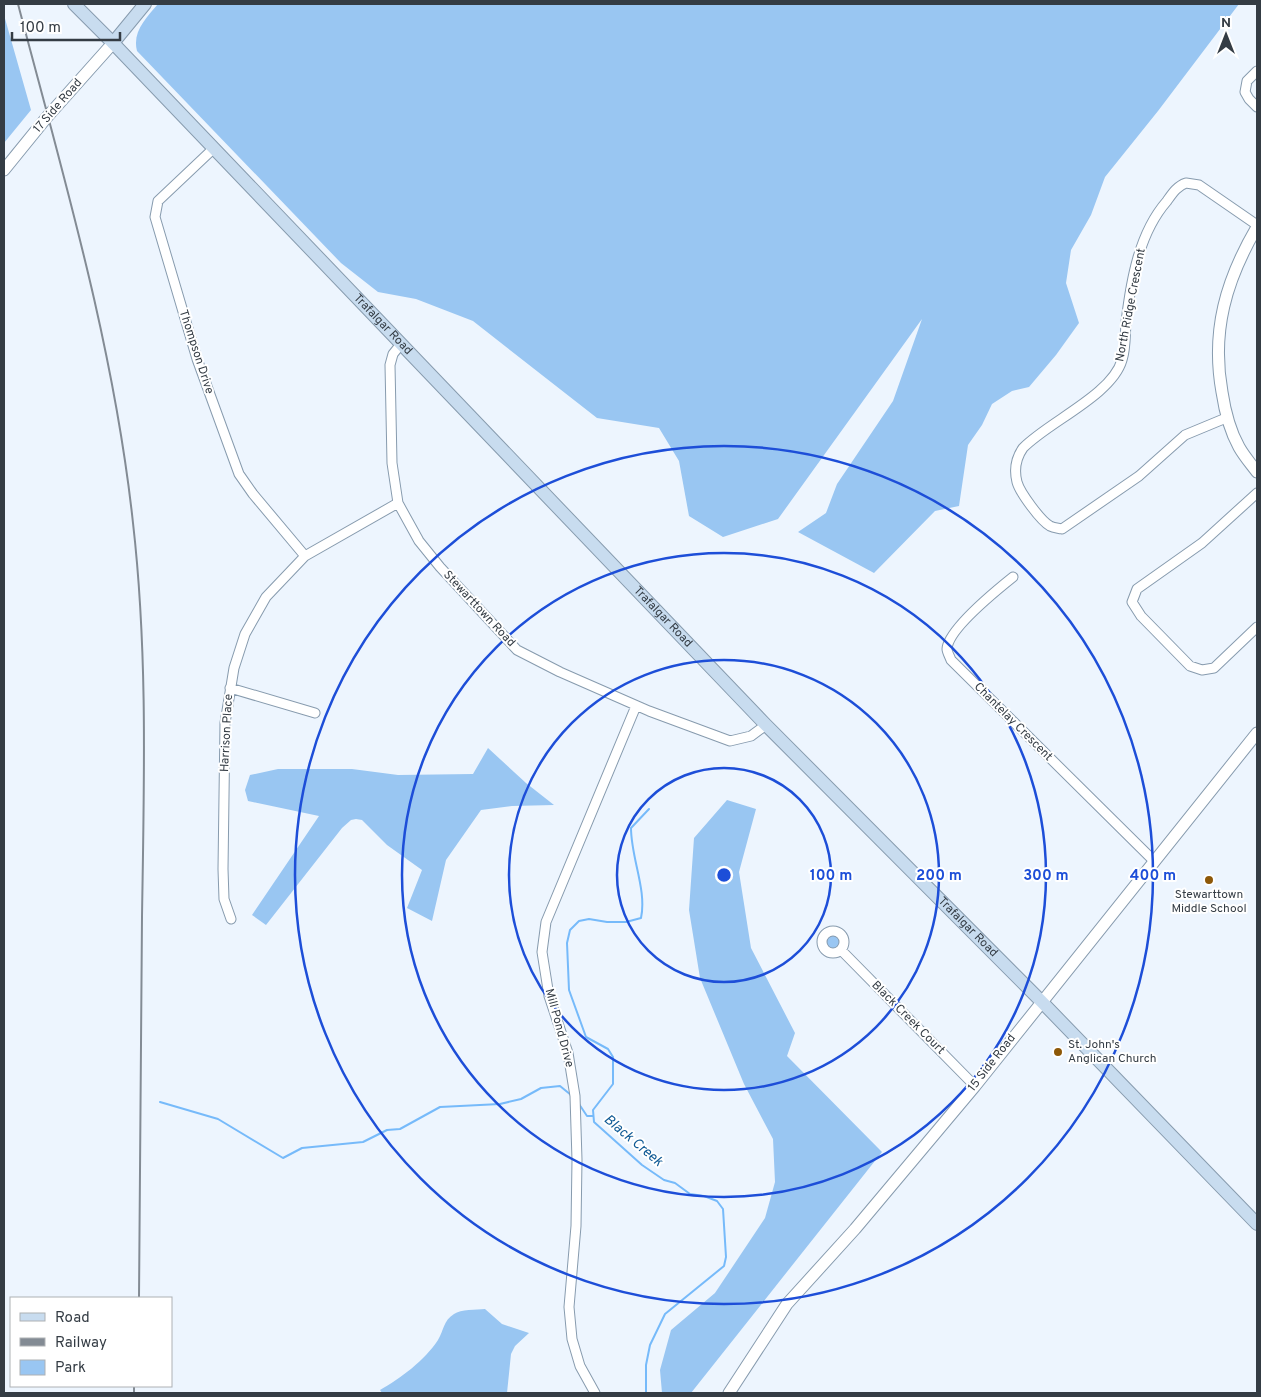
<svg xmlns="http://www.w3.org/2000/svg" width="1261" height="1397" font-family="Overpass,sans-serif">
<rect width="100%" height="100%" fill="#edf5fe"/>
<path fill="#99c6f2" d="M158,4H1239L1158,111L1105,177L1091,215L1071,250L1066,283L1079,323L1056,355L1029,387L1012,391L992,404L982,425L968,445L959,506L935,511L874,573L798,532L826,513L837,484L893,401L922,319L778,519L723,537L689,516L679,461L659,428L597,418L473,321L416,299L378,292L341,263L137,51C132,32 146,18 158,4Z
M4,15L31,110L4,143Z
M488,748L526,783L554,805L512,806L481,810L446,860L432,921L407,908L422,870L387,845L362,820L356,819L351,820L342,828L266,925L252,915L319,816L248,801L245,790L250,775L278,769H352L398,775L473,774Z
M727,800L756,809L739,872L751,948L795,1033L787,1056L882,1152L691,1393H662L660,1370L671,1330L715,1293L765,1218L775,1182L773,1139L744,1084L700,978L689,910L694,838Z
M825 941a8 8 0 1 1 16 0a8 8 0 1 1-16 0Z
M485,1309L502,1324L529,1333L515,1346L511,1354L507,1393H382L380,1390C400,1379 425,1360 438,1340C444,1330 443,1321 454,1314C461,1309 476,1310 485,1309Z"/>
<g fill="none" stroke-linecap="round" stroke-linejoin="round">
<path stroke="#76bafa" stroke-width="2" d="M160,1102L218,1119L283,1158L302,1148L363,1142L387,1130L400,1129L440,1107L500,1104L521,1099L541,1088L560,1086L571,1095
M579,1104L587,1116H593
M646,1393V1365L650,1345L665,1314L724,1266L726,1257L723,1209L717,1201L704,1196L690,1194L675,1183L664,1180L642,1165L594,1122L593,1110L613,1084V1057L608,1049L586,1037L569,990L567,943L570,930L579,921L589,919L607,922H626L641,918C647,890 631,858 631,828L649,809"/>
<g stroke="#879bae" stroke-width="11">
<path id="minor" d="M1257,71L1247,81L1245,92L1249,99L1257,107
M213,149L158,201L155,217L197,359L239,474L253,494L305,556
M401,344L393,354L390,365L392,463L398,503L419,541L440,567L517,650L560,672L649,711L730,741L751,736L766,725
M1226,418L1185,435L1139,476L1062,529C1058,528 1054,528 1050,526C1041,521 1020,493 1017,482C1014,470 1016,458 1023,448C1048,422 1112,395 1122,360C1126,348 1125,335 1126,322C1131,280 1139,233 1167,201C1172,194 1177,186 1186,183L1199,185L1257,225
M1257,493L1202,543L1137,589L1132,602L1141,616L1190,666L1202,670L1214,668L1257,627
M1013,577C998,589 948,629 947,649C947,652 950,657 951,660L1154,861
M230,688L315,713
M231,919L224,899L223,869L225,723L234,668L245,634L266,597L305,556L398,503
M822 942a11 11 0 1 1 22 0a11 11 0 1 1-22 0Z
M841,950L975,1086
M595,1393L580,1366L572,1339L569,1307L576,1226L577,1160L575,1096L568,1053L549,996L542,952L546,922L636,706"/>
</g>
<g stroke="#879bae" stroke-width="13">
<path id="tertiary" d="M4,170L47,117L113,43
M1257,227C1226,280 1211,331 1222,392C1225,412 1229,429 1239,447C1244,456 1251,464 1257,472
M729,1393L787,1304L855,1229L975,1086L1257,733"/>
</g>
<g stroke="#879bae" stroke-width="14">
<g id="secondary">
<path id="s1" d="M74,4L113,43L766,725L1041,1001L1257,1224"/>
<path d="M113,43L145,4"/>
</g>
</g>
<use href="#minor" stroke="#fff" stroke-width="9"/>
<use href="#tertiary" stroke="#fff" stroke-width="11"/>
<use href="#secondary" stroke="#c8dcef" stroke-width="12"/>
<path stroke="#838b94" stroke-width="2" d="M18,4C63,175 114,346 133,523C148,654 144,785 142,917C141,1044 140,1171 139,1298
M134,1393V1386"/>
</g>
<g fill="none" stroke="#1d4ed8" stroke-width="2.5">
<circle cx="724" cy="875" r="107"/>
<circle cx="724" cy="875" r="215"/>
<circle cx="724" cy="875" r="322"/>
<circle cx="724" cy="875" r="429"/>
</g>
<g fill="#8d5808" stroke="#fff" stroke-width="2">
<circle cx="1209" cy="880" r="5"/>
<circle cx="1058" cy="1052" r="5"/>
</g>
<g text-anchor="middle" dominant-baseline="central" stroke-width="4" stroke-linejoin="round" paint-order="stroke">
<g font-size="12" fill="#343c44" stroke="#fff">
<text transform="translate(58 106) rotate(-49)">17 Side Road</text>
<text transform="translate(1131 305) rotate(-79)">North Ridge Crescent</text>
<text stroke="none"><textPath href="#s1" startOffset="445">Trafalgar Road</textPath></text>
<text transform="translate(196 352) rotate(72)">Thompson Drive</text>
<text transform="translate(479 609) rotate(47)">Stewarttown Road</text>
<text stroke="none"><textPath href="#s1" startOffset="850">Trafalgar Road</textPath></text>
<text transform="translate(1013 722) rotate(45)">Chantelay Crescent</text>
<text transform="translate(227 733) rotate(-87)">Harrison Place</text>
<text stroke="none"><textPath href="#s1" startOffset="1285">Trafalgar Road</textPath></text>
<text transform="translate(908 1018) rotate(45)">Black Creek Court</text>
<text transform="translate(559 1028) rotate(75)">Mill Pond Drive</text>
<text transform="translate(992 1063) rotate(-52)">15 Side Road</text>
</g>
<g font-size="12" fill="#343c44" stroke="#fff">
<text x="1209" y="895">Stewarttown<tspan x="1209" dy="14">Middle School</tspan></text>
<text x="1068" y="1045" text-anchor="start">St. John's<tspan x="1068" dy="14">Anglican Church</tspan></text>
</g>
<g font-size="14" font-style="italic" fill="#0e5994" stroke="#fff">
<text transform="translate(633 1141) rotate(40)">Black Creek</text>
</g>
</g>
<circle cx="724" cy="875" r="8" fill="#1d4ed8" stroke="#fff" stroke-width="2.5"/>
<g font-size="15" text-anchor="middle" font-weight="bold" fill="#1d4ed8" stroke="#fff" stroke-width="4" stroke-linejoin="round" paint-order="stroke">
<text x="831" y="880">100 m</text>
<text x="939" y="880">200 m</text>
<text x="1046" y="880">300 m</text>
<text x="1153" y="880">400 m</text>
</g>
<rect width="1261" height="1397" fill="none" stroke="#343c44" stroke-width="10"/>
<rect x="10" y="1297" width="162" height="90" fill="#ffffff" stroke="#aeb1b4"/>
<rect x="20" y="1313" width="25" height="8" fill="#c8dcef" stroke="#aeb1b4"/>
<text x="55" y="1322" font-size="15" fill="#343c44">Road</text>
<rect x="20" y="1338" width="25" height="8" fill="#838b94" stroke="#aeb1b4"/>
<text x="55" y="1347" font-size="15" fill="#343c44">Railway</text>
<rect x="20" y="1360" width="25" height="15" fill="#99c6f2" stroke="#aeb1b4"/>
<text x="55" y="1372" font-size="15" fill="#343c44">Park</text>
<g transform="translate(1226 35)" stroke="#ffffff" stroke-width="4" paint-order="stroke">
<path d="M0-4L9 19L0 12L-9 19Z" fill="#343c44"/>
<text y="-8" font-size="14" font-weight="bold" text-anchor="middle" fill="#343c44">N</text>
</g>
<path d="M12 32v8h108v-8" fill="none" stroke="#343c44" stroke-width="2.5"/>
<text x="20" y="32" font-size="15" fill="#343c44" stroke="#ffffff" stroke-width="4" paint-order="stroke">100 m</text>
</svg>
